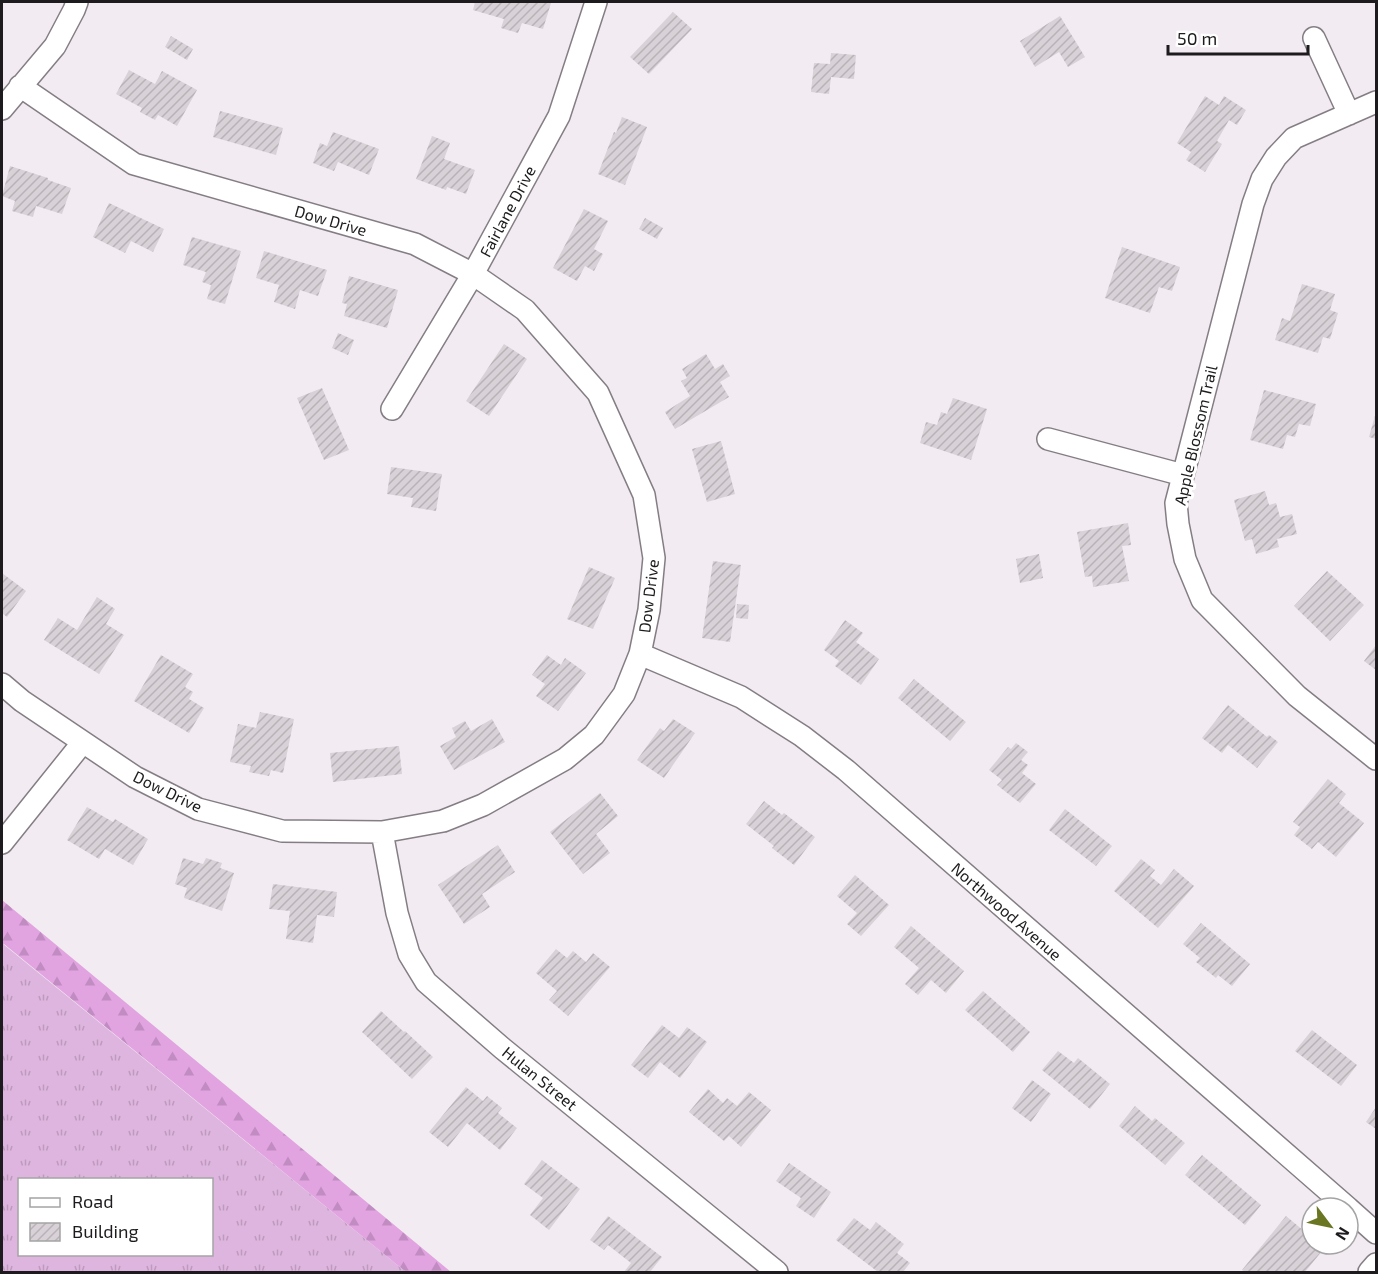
<svg xmlns="http://www.w3.org/2000/svg" width="1378" height="1274" font-family="'Exo 2',sans-serif">
<defs>
<pattern id="grass-tufts" width="24" height="20" patternUnits="userSpaceOnUse" patternTransform="scale(1.5)"><rect width="24" height="20" fill="#deb5de"/><path d="M3 7l-1-3M5 7V3M7 7l1-3M15 17l-1-3M17 17v-4M19 17l1-3" fill="none" stroke="#be9bbe"/></pattern>
<pattern id="forest-firs" width="22" height="20" patternUnits="userSpaceOnUse" patternTransform="scale(1.5)"><rect width="22" height="20" fill="#e2a3e1"/><path d="M5 1l3.5 6h-7zM16 11l3.5 6h-7z" fill="#c18cc1"/></pattern>
<pattern id="building-hatch" width="6" height="6" patternUnits="userSpaceOnUse" patternTransform="scale(1.5)"><rect width="6" height="6" fill="#d8d1d7"/><path d="M-1 1l2-2M0 6l6-6M5 7l2-2" fill="none" stroke="#b9b3b8"/></pattern>
</defs>
<rect width="100%" height="100%" fill="#f2ebf2"/>
<path fill="url(#grass-tufts)" fill-rule="evenodd" d="M3,944L406,1272H2V946ZM20,1180H212V1254H20Z"/>
<path fill="url(#forest-firs)" d="M2,900L451,1272H406L4,944L2,946Z"/>
<path fill="url(#building-hatch)" d="M475,2H544L551,3L543,29L522,23L518,33L501,28L504,19L473,10Z
M673,12L692,29L649,74L630,57Z
M1060,16L1085,57L1068,67L1059,52L1035,67L1020,41Z
M171,36L193,49L187,60L165,47Z
M831,53L856,55L854,79L831,77L829,94L811,92L814,63L830,64Z
M129,70L155,84L162,71L197,90L177,126L158,115L155,120L140,112L142,108L116,94Z
M1205,96L1219,105L1224,96L1246,110L1237,125L1229,120L1217,141L1222,144L1205,172L1186,160L1191,152L1177,143Z
M220,111L283,128L276,155L213,137Z
M622,117L647,127L625,185L598,174L614,132L616,133Z
M333,132L379,149L369,175L338,162L334,171L313,163L320,143L327,146Z
M432,136L450,143L444,159L475,170L466,194L447,187L446,190L416,179Z
M10,166L48,178V180L71,188L62,214L36,206L33,217L12,211L15,201L2,196Z
M109,203L164,229L153,252L131,241L125,253L93,237Z
M584,209L608,221L594,249L603,254L594,271L585,266L577,281L553,268Z
M645,218L663,228L657,239L639,229Z
M192,237L241,251L225,304L207,299L211,285L202,282L206,272L183,265Z
M1122,247L1180,267L1172,291L1159,287L1150,313L1105,298Z
M264,251L327,270L318,296L300,290L295,309L274,302L279,285L256,278Z
M349,276L398,290L387,328L344,316L347,304L342,303Z
M1302,284L1335,294L1330,310L1338,313L1330,339L1323,337L1318,353L1275,340L1282,318L1290,321Z
M338,333L354,340L348,355L332,348Z
M504,344L527,359L489,416L466,401Z
M706,354L715,369L723,364L730,376L720,382L729,397L675,429L665,412L690,396L681,381L687,378L682,369Z
M322,388L349,450L324,460L297,398Z
M1264,390L1316,404L1310,426L1299,424L1295,437L1287,435L1283,449L1250,440Z
M953,398L987,409L971,460L920,443L926,422L937,425L941,412L947,414Z
M1376,412V439L1369,437Z
M721,441L735,494L707,502L692,449Z
M391,467L442,474L436,511L411,507L413,498L387,494Z
M1265,491L1269,505L1276,503L1280,517L1292,514L1297,534L1277,539L1279,547L1256,554L1252,539L1245,541L1234,500Z
M1128,523L1131,545L1122,546L1129,581L1093,587L1092,576L1085,577L1077,532Z
M1039,554L1043,578L1020,583L1016,559Z
M713,561L741,565L730,642L702,638Z
M589,567L615,578L593,629L567,619Z
M1327,571L1364,605L1330,641L1294,606Z
M2,573L26,591L7,617L2,613Z
M97,597L115,609L106,624L124,635L99,674L44,640L58,618L77,630Z
M737,604L749,605L748,619L736,618Z
M845,620L863,633L856,642L879,659L861,685L835,666L839,661L824,650Z
M1376,645V670L1364,661Z
M161,655L193,674L185,687L193,692L189,699L204,708L189,733L134,701Z
M547,655L561,665L565,658L586,673L558,711L536,696L545,684L532,675Z
M914,679L966,722L950,741L898,698Z
M1228,705L1267,737L1269,735L1278,742L1257,768L1228,745L1222,753L1202,738Z
M260,712L294,719L283,773L271,770L269,776L249,772L251,766L230,762L238,724L256,728Z
M492,719L505,742L454,770L440,746L456,737L452,728L465,721L471,731Z
M673,719L695,733L664,778L637,760L660,728L664,731Z
M1016,743L1028,752L1021,760L1028,765L1022,773L1036,784L1020,803L997,785L1002,780L989,770L1008,747L1011,749Z
M399,746L402,774L333,782L330,753Z
M1328,779L1346,794L1339,803L1364,823L1336,857L1318,842L1312,849L1294,835L1300,827L1293,822Z
M600,793L618,816L596,834L610,853L583,874L550,832Z
M764,801L782,815L784,813L815,837L794,865L772,848L774,846L746,824Z
M87,807L113,822L115,819L148,839L133,865L105,849L99,859L67,840Z
M1065,809L1112,846L1096,866L1049,830Z
M498,845L515,872L482,894L490,907L464,924L438,885Z
M183,858L203,864L206,858L222,863L220,868L234,873L222,911L184,898L187,888L175,884Z
M1141,859L1155,870L1150,876L1161,885L1174,869L1194,886L1158,928L1114,891Z
M855,875L889,905L861,936L847,924L857,913L837,896Z
M273,884L337,892L334,917L317,915L313,943L286,939L290,911L269,909Z
M1201,923L1250,964L1232,986L1218,975L1216,978L1196,962L1200,958L1183,944Z
M911,926L964,971L946,993L931,980L918,995L905,984L919,968L894,947Z
M556,949L567,958L573,951L586,962L593,953L610,967L568,1016L549,1000L557,991L536,973Z
M983,991L1030,1032L1013,1052L965,1010Z
M381,1011L404,1032L405,1031L433,1057L412,1079L362,1032Z
M662,1025L679,1038L687,1027L707,1042L680,1078L660,1062L648,1078L631,1065Z
M1312,1030L1357,1065L1341,1086L1295,1051Z
M1058,1051L1074,1063L1078,1058L1110,1084L1090,1109L1042,1070Z
M1032,1080L1051,1094L1031,1122L1012,1108Z
M466,1087L483,1101L487,1096L502,1108L498,1113L517,1128L500,1150L467,1123L448,1147L429,1132Z
M708,1089L723,1103L727,1098L737,1106L749,1092L771,1110L741,1147L729,1136L724,1141L689,1112Z
M1135,1106L1152,1121L1155,1118L1185,1143L1165,1165L1119,1126Z
M1376,1107V1129L1366,1122Z
M1202,1155L1261,1205L1245,1225L1185,1175Z
M542,1160L580,1189L549,1230L530,1215L543,1198L524,1184Z
M789,1163L831,1192L814,1218L796,1206L801,1198L776,1181Z
M608,1216L662,1257L650,1272H624L631,1263L608,1245L604,1250L590,1240Z
M1286,1216L1310,1236L1307,1238L1312,1242V1244H1314L1322,1251L1305,1272H1269L1267,1271L1265,1272H1245L1242,1270Z
M854,1218L870,1230L876,1222L904,1244L897,1253L910,1263L903,1272H878L836,1240Z"/>
<g fill="none" stroke-linecap="round" stroke-linejoin="round">
<g stroke="#847e84" stroke-width="24">
<path id="minor" d="M1314,38L1349,114
M1376,102L1294,138L1276,157L1262,179L1253,204L1176,503L1178,524L1185,559L1202,600L1297,696L1376,759
M2,109L55,46L74,10L77,2
M392,409L473,274L559,116L596,2
M1048,439L1183,475
M640,654L741,697L802,736L846,770L1348,1208
M2,684L22,701L135,777L198,809L282,831L382,832L443,821L483,805L565,759L594,735L624,694L640,654L649,610L654,558L644,495L598,393L525,310L473,274L415,244L134,164L20,86
M382,832L397,913L409,954L426,982L502,1048L777,1272
M2,843L83,742
M1348,1208L1376,1233
M1369,1272L1376,1264"/>
</g>
<use href="#minor" stroke="#fff" stroke-width="21"/>
</g>
<g text-anchor="middle" dominant-baseline="central" stroke-width="6" stroke-linejoin="round" paint-order="stroke">
<g font-size="16" fill="#1d1b1d" stroke="#fff">
<text transform="translate(507 211) rotate(-62)">Fairlane Drive</text>
<text transform="translate(331 220) rotate(16)">Dow Drive</text>
<text transform="translate(1195 435) rotate(-77)">Apple Blossom Trail</text>
<text transform="translate(648 596) rotate(-83)">Dow Drive</text>
<text transform="translate(168 791) rotate(26)">Dow Drive</text>
<text transform="translate(1007 911) rotate(41)">Northwood Avenue</text>
<text transform="translate(540 1078) rotate(39)">Hulan Street</text>
</g>
</g>
<rect width="1378" height="1274" fill="none" stroke="#1d1b1d" stroke-width="6"/>
<rect x="18" y="1178" width="195" height="78" fill="#ffffff" stroke="#a5a4a5" stroke-width="1.5"/>
<rect x="30" y="1198" width="30" height="9" fill="#ffffff" stroke="#a5a4a5" stroke-width="1.5"/>
<text x="72" y="1208" font-size="18" fill="#1d1b1d">Road</text>
<rect x="30" y="1223" width="30" height="18" fill="url(#building-hatch)" stroke="#a5a4a5" stroke-width="1.5"/>
<text x="72" y="1238" font-size="18" fill="#1d1b1d">Building</text>
<g transform="translate(1330 1226) rotate(122)"><circle r="28" fill="#ffffff" stroke="#a5a4a5" stroke-width="1.5"/>
<path d="M0-4.5L10 22L0 15L-10 22Z" fill="#6b7622"/>
<text y="-9" font-size="16" font-weight="bold" text-anchor="middle" fill="#1d1b1d">N</text>
</g>
<path d="M1168 45v9h140v-9" fill="none" stroke="#1d1b1d" stroke-width="3"/>
<text x="1177" y="45" font-size="18" fill="#1d1b1d" stroke="#ffffff" stroke-width="4.5" paint-order="stroke">50 m</text>
</svg>
